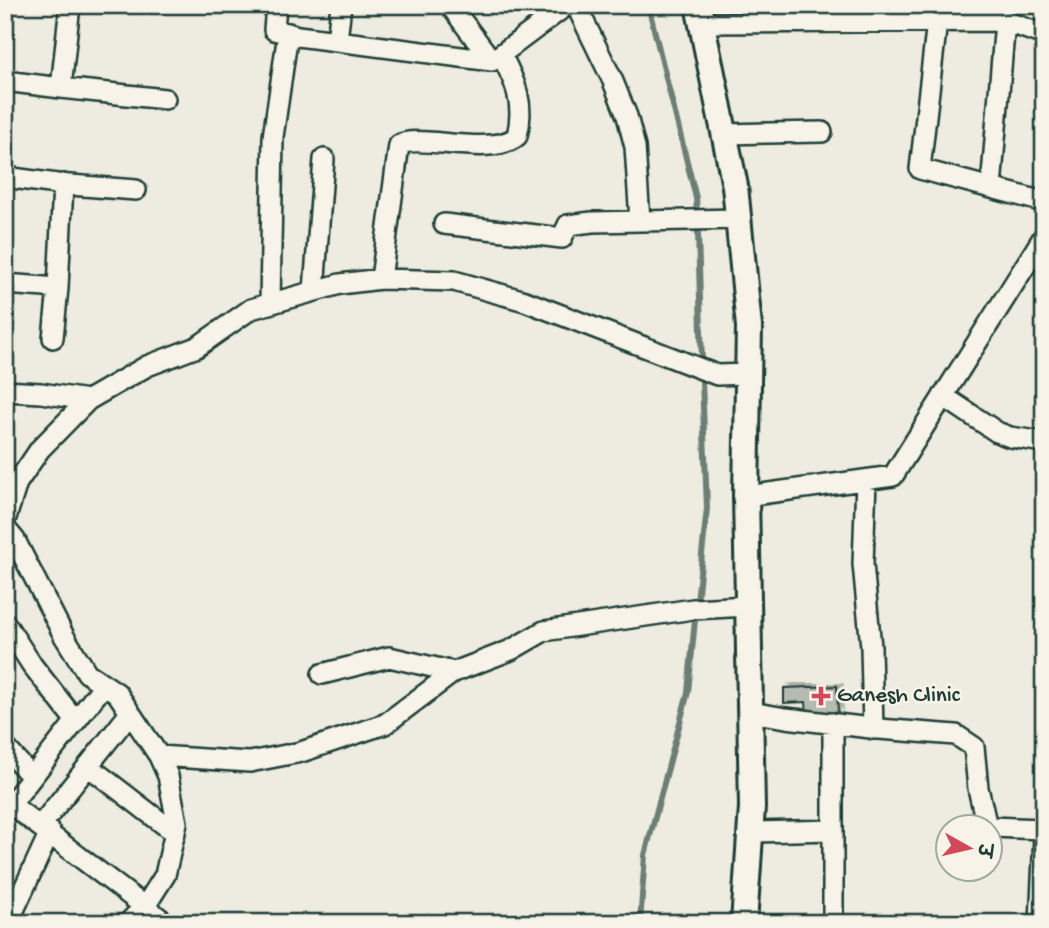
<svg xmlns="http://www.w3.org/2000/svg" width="1049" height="928" font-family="'Gochi Hand','Playpen Sans Deva',sans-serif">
<defs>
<filter id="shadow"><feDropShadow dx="6" dy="-6" stdDeviation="2" flood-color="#0004"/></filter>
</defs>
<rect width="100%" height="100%" fill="#eeece1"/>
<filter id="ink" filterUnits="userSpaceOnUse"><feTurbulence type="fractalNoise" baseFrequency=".0143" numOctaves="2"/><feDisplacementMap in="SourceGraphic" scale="14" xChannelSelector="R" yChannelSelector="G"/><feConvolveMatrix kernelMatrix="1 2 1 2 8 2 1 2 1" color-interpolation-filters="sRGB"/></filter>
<g filter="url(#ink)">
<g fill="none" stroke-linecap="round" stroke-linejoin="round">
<path stroke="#6c7e74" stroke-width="6" d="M648,5L696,198L697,213
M698,233L702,363
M697,601L707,508L702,381
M640,923L645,855L688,692L695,620"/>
</g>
<path fill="#b5bbb0" stroke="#1f3d34" stroke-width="2" filter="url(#shadow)" d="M837,686L838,715L807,716L806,702L784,703V688Z"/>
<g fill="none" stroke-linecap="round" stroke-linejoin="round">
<g stroke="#1f3d34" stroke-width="24">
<path id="minor" d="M268,5L276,6L274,30L298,36L492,61L567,5
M450,5L492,61
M576,5L612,79L627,116L635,147L640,220
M937,21L920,169L1044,202
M702,23L1005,21L1044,35
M337,41L341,5
M5,81L61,88L70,5
M61,88L165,99
M724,134L822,132
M5,177L57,184L136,190
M991,188L1005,21
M444,224L562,238L568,225L592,222L738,219
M381,279L399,145C416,133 494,158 517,136C525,105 516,82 501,55
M5,284L58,288
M314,290L324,159
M270,303L273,137L288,33
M53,338L58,288L63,184
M5,391L41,393L88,400
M943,396L997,432L1010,437L1044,442
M866,480L863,564L871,647L873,729
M746,496L893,476L1044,236
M5,521L17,483L40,449L88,400L147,366L197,347L251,309L340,284L381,279L454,281L525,301L717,375L748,374
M5,528L15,540L64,636L87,673L117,693L159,756L168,776L177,823L165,875L146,905L128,923
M5,623L32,665L75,720
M322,674L389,657L454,672
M750,712L786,718L879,729L956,735L974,747L978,788L987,827
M5,747L31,776
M159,756L250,762L301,752L385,724L454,672L511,650L544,631L693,609L748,606
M88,766L175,833
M5,800L166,923
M11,804L104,685
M41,825L130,713
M990,827L1044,829
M750,832L833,830
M8,923L50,832
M833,923V723
M1040,923L1044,835"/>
</g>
<g stroke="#1f3d34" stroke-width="30">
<path id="tertiary" d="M698,5L735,186L749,327L746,496L752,807L744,923"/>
</g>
<use href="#minor" stroke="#f7f3e8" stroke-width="19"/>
<use href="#tertiary" stroke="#f7f3e8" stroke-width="24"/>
</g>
</g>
<path fill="#d1495b" stroke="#f7f3e8" stroke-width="2.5" d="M817.5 685.5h7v7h7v7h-7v7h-7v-7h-7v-7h7z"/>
<g text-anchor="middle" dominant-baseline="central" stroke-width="5" stroke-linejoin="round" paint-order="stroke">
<g font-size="23" fill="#1f3d34" stroke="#f7f3e8" text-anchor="start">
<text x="837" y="696">Ganesh Clinic</text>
</g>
</g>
<rect width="1049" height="928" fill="none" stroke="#f7f3e8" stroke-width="28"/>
<rect x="14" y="14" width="1021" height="900" fill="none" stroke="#1f3d34" stroke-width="2.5" filter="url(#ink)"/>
<g transform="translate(969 848) rotate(98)"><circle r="33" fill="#f7f3e8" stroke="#a1aaa0" stroke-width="2"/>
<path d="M0-5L12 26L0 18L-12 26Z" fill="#d1495b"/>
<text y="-10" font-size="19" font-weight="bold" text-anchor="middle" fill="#1f3d34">उ</text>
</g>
</svg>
